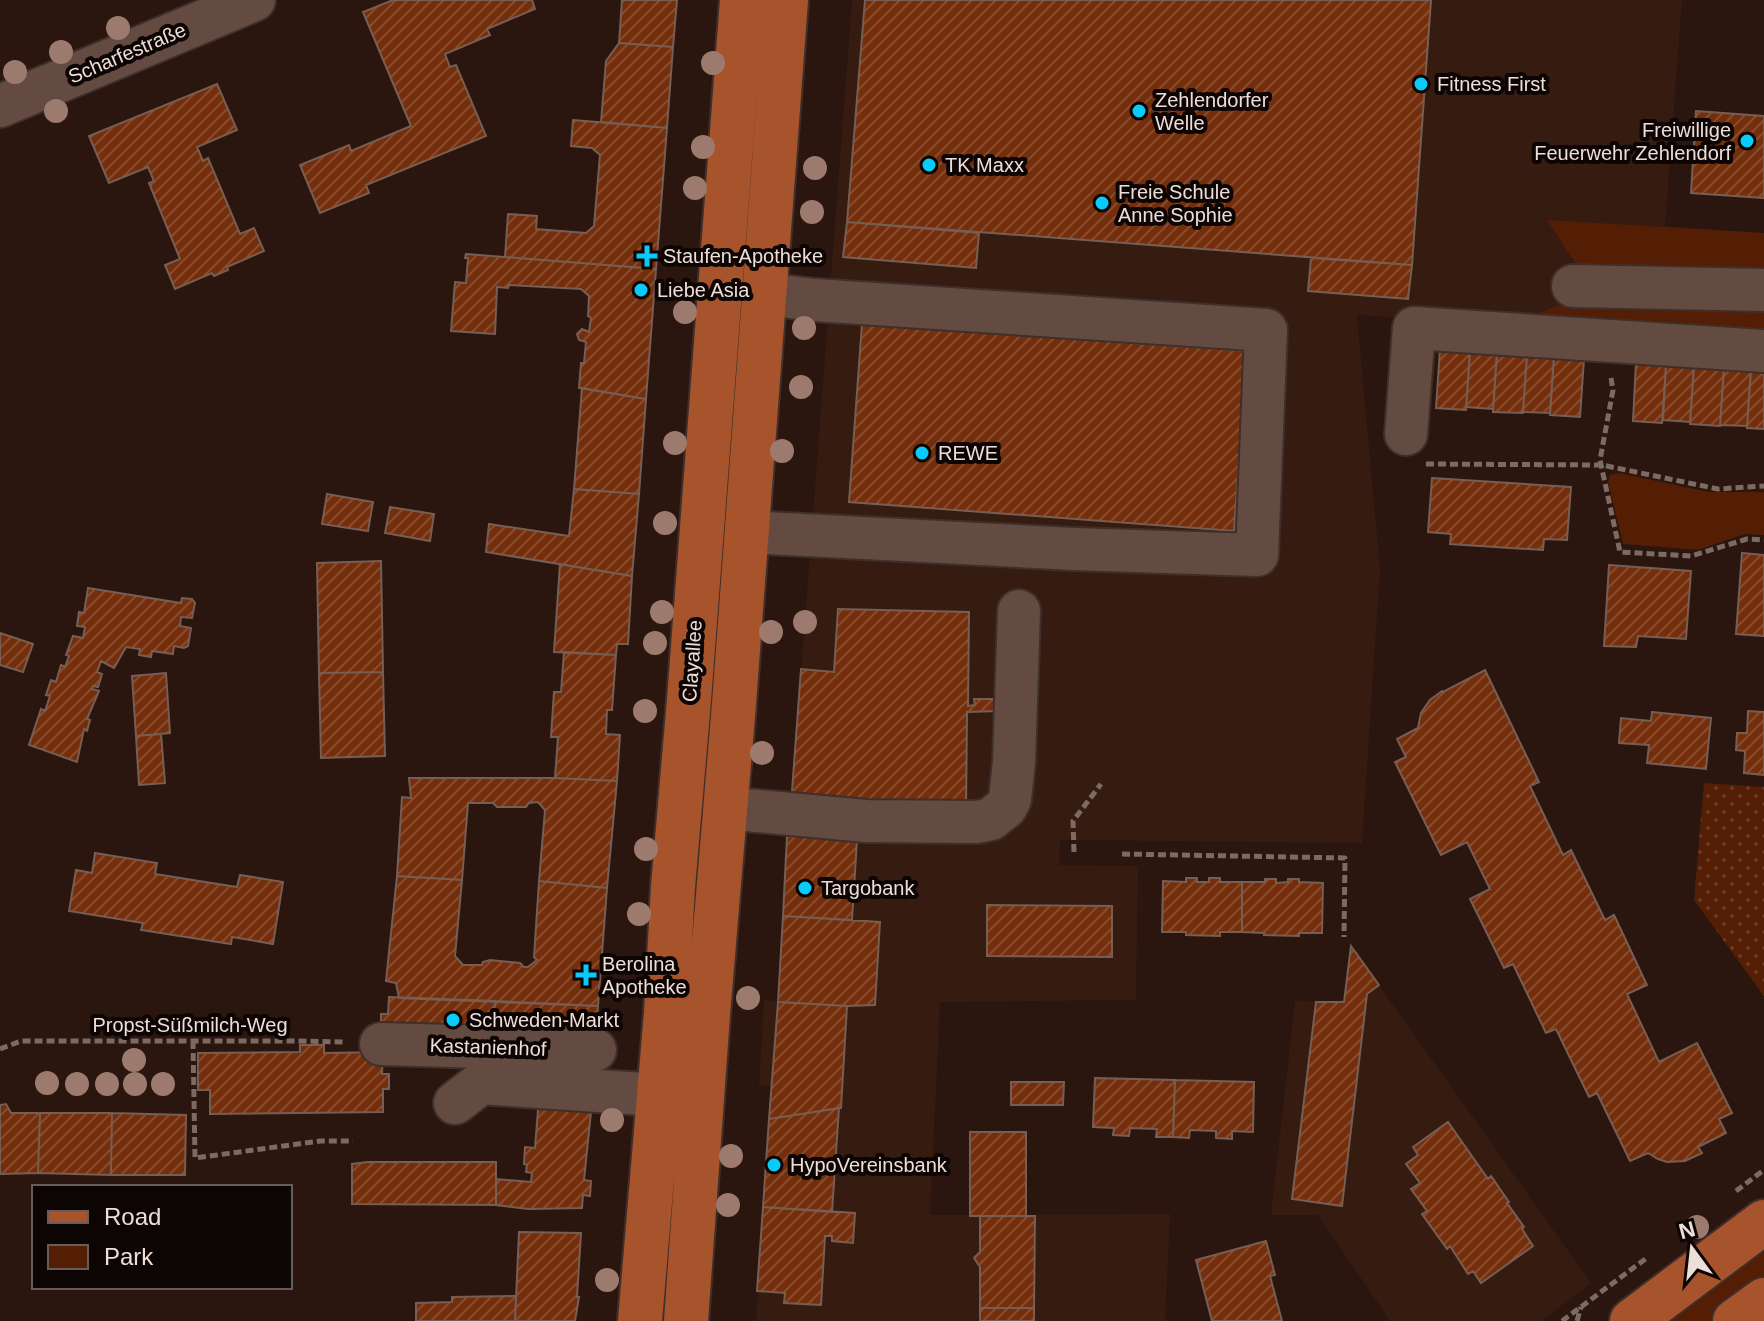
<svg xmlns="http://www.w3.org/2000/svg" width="1764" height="1321" font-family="Helvetica,sans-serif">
<defs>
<pattern id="garden-dots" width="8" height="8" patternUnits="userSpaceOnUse" patternTransform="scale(2)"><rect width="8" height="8" fill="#541e04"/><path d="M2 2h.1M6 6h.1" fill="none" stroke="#6d3e28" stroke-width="1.8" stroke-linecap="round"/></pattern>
<pattern id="building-hatch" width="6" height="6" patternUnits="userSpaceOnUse" patternTransform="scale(2)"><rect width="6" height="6" fill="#752e0b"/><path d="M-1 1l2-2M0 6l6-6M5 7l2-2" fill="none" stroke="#894c2e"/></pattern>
</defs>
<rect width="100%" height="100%" fill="#2a160e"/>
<path fill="#361b10" d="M852,0H1682L1665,226L1764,233V341L1357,315L1380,569L1362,843L1060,840L1059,865L1138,866L1136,1000L940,1002L930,1215L1170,1214L1165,1321H756L771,1086L759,1085L764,1000L778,1001L787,836L791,805Z
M1351,946L1591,1283L1541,1321H1390L1318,1215H1271L1295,1001L1344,1002Z"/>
<path fill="#541e04" d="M1547,220L1764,233V276L1580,270Z
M1579,297L1764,300V341L1510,325Z
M1619,473L1709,492H1764V535L1745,534L1698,550L1623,544L1608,482L1610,475Z
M1764,1250V1281L1710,1321H1670Z"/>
<path fill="url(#garden-dots)" d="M1704,783L1764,787V996L1694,900Z"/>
<path fill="url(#building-hatch)" stroke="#775e54" stroke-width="2" d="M393,0H532L535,9L487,29L490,35L445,54L450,67L456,65L486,136L366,185L369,193L320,213L300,165L349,145L351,151L411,126L363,12Z
M622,0H677L673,47L619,43Z
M865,0H1431L1412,265L847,222Z
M619,43L673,47L667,128L601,122L606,61Z
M217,84L237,130L197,147L203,161L208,158L240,234L254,228L264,251L227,267L228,270L214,276L212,273L175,289L165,265L180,259L149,183L154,181L148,167L109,183L89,136Z
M1696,111L1764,116V198L1691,193Z
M573,120L667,128L656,269L505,257L508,214L537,216L536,229L586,233L594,226L600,155L592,148L571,146Z
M847,222L979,233L976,268L843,257Z
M466,254L656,269L646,399L579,388L581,363H584L586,342L579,340L577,334L582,329L589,332L591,318L588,316L589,296L581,289L509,285L508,288L497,287L495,334L451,331L455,282L466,283L468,258H465Z
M1311,258L1412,265L1408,299L1308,291Z
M862,324L1247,351L1234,531L849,502Z
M1440,349L1470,352L1466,410L1436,408Z
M1497,351L1493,409L1466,407L1470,352Z
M1497,353L1527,355L1523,413L1493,412Z
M1527,355H1554L1550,413L1523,412Z
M1554,357L1584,359L1580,417L1550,415Z
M1636,362L1666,365L1662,423L1633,421Z
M1694,364L1690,422L1663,420L1666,365Z
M1694,366L1724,368L1720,426L1690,424Z
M1724,368H1751L1747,426L1720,425Z
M1751,370L1764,371V429L1747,428Z
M582,388L646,399L639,494L574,489Z
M1432,478L1571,487L1567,540L1544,539L1543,550L1450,544L1451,534L1428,532Z
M574,489L639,494L632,576L486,552L489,524L569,536Z
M327,494L373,502L368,531L322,524Z
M390,507L434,514L430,541L385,533Z
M1742,553L1764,555V636L1736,634Z
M381,561L383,672L319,673L317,563Z
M560,564L632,576L628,644H617L616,655L554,652Z
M1609,565L1691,571L1686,639L1638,636L1636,647L1604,646Z
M88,588L181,603L182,598L192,599L195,603L192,618L181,617L180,626L191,628L188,646L184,648L174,646L173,654L152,651L151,657L139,655L140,649L126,647L114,668L101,661L97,672L102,674L98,687L93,686L92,689L99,691L87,719L90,720L87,731L84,729L77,762L29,745L41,709L45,711L50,696L46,695L51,680L56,682L61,665L65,667L69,656L66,655L73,636L83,638L85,627L77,626L79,612L84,613Z
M838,609L969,612L968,706L975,705L974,699H998L997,711L967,712L966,812L791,805L801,669L834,672Z
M0,633L33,644L23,672L0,665Z
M564,652L616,655L612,710H607L606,734L620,735L617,781L555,778L558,737H551L554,692H561Z
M1485,670L1539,782L1530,786L1563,855L1571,850L1605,920L1614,915L1647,985L1627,994L1659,1062L1697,1043L1732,1113L1719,1119L1726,1133L1698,1147L1702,1153L1685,1161L1667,1162L1658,1159L1648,1153L1630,1161L1597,1093L1589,1097L1556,1029L1546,1033L1513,964L1504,968L1470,899L1490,889L1467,842L1441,855L1395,762L1406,757L1397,739L1418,728L1421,713L1430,700L1442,691L1443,692Z
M383,672L385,756L321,758L319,673Z
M166,673L170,733L136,736L132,676Z
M1748,711L1764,712V775L1744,773L1745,751L1736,750L1737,733H1747Z
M1652,712L1711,718L1706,769L1647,763L1649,745L1619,743L1621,718L1651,721Z
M161,734L165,783L139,785L136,736Z
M409,778H555L617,781L607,888L539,881L545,810L538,802L529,803L526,807H497L493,803H468L462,880L397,876L402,797L411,798Z
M787,836L857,840L852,920L783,916Z
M95,853L157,863L155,874L237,887L240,875L283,882L273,944L232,937L231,944L141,930L143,923L69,911L76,870L92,873Z
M397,876L462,880L455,956L463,965H482L483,962L490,960L520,963L524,967H528L537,960L534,957L539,881L607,888L598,1006L399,998L396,983L386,981Z
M1186,878H1197V882H1209V878H1220V882H1242V932H1220V936L1186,935V932H1162L1163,881L1186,882Z
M1265,879H1276V883L1288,882V879H1299V882L1323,883L1322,933H1299V936L1264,935V933L1242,932V882H1265Z
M987,905L1112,906V957L987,956Z
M783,916L880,922L875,1005L847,1006L778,1002Z
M1351,946L1379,985L1367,994L1342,1206L1292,1199L1316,1002H1344Z
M389,997L495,1001L493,1040L381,1037V1014H388Z
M495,1001L598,1006L595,1044L493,1040Z
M778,1002L847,1006L841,1108L769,1119Z
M300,1045H324V1053L383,1052L382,1074H389V1089H383V1112L210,1114V1090H198V1053L300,1052Z
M1095,1078L1175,1080L1173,1137H1156L1157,1129L1130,1128L1129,1136L1113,1135L1114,1128L1093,1127Z
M1175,1080L1254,1082L1253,1132L1232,1131V1139L1216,1138V1131L1190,1130L1189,1138L1173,1137Z
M1011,1082H1064L1063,1105H1011Z
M539,1097L592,1102L584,1180L591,1181L590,1196L583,1195L582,1208L528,1209L496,1205V1179L531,1182L532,1173L526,1172L527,1165L524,1164L525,1147L535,1148Z
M6,1104L11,1113H40L38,1173L0,1174V1105Z
M839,1108L832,1212L763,1207L769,1119Z
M40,1113H112L111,1175L38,1173Z
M112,1113L186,1115L185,1175H111Z
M1448,1122L1488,1179L1491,1176L1509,1202L1507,1203L1524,1227L1522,1229L1533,1246L1481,1283L1473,1271L1468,1274L1450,1246L1447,1249L1422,1214L1427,1211L1411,1189L1420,1183L1406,1164L1418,1155L1413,1147Z
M970,1132H1026V1216H970Z
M368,1162H496V1205L352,1204V1164Z
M763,1207L855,1213L853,1243L832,1241V1236H825L821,1305L784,1303L785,1293L757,1291Z
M980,1216H1035L1034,1308H980V1267L974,1258L980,1252Z
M519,1232L581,1233L577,1297H579L575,1321H515Z
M1266,1241L1275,1275L1270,1276L1282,1321H1212L1196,1260Z
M516,1296L515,1321H416V1303L452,1302V1297Z
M980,1308H1034V1321H980Z"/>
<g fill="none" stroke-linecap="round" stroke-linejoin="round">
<g stroke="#3e2f2b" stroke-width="46">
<path id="minor" d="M0,106L254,0
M1573,286L1764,290
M1406,434L1414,328L1764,351
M747,532L1074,549L1257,555L1266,330L815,300L765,294
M725,808L866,821L977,822L991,819L1006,807L1010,799L1014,762L1019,611
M381,1044L595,1050
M455,1103L481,1083L658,1095"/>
</g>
<g stroke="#3e2f2b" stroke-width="48">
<path id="major" d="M640,1321L666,1013L673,887L689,700L742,0
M686,1321L708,1015L734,704L786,0
M1632,1321L1764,1222
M1735,1321L1764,1300"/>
</g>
<path stroke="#7c6a63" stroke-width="5" stroke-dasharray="8 4" stroke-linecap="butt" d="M1611,378L1613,390L1600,460L1620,552L1691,556L1747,539L1764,540
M1426,464L1602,465L1718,489L1764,486
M1074,852L1073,821L1101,784
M1122,854L1345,858L1344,937
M193,1041L195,1158L320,1141H353
M0,1049L21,1041H295L346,1042
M1736,1191L1764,1170
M1562,1321L1648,1257
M1577,1321L1581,1307"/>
<use href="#minor" stroke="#634b41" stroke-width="42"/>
<use href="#major" stroke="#a7542d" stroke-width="44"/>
</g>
<g fill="#9c7b6e">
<circle cx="118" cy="28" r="12"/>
<circle cx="61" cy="52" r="12"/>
<circle cx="713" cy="63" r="12"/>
<circle cx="15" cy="72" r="12"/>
<circle cx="56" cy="111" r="12"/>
<circle cx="703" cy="147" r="12"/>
<circle cx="815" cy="168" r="12"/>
<circle cx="695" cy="188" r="12"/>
<circle cx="812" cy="212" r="12"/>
<circle cx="685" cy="312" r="12"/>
<circle cx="804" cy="328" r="12"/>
<circle cx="801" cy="387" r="12"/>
<circle cx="675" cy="443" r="12"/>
<circle cx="782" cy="451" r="12"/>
<circle cx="665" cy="523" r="12"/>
<circle cx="662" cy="612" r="12"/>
<circle cx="805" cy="622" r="12"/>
<circle cx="771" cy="632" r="12"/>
<circle cx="655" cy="643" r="12"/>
<circle cx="645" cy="711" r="12"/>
<circle cx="762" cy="753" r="12"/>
<circle cx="646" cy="849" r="12"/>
<circle cx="639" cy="914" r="12"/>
<circle cx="748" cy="998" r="12"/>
<circle cx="134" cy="1060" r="12"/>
<circle cx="47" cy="1083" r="12"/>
<circle cx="77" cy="1084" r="12"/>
<circle cx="107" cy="1084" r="12"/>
<circle cx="135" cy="1084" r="12"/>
<circle cx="163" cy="1084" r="12"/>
<circle cx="612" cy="1120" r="12"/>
<circle cx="731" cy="1156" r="12"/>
<circle cx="728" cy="1205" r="12"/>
<circle cx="1697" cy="1227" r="12"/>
<circle cx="607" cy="1280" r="12"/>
</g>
<g fill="#08cbf9" stroke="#0d0503" stroke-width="3">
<circle cx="1421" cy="84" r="8"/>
<circle cx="1139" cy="111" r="8"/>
<circle cx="1747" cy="141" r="8"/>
<circle cx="929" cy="165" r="8"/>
<circle cx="1102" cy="203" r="8"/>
<path d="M643 244h8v8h8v8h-8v8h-8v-8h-8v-8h8z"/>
<circle cx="641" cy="290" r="8"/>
<circle cx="922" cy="453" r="8"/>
<circle cx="805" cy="888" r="8"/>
<path d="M582 963h8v8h8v8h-8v8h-8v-8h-8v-8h8z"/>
<circle cx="453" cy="1020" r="8"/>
<circle cx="774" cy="1165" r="8"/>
</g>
<g text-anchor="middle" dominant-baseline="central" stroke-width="8" stroke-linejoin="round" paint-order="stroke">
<g font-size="20" fill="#edded8" stroke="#0d0503">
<text transform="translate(127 53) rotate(-23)">Scharfestraße</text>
<text transform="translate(692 661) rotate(-86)">Clayallee</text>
<text x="190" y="1025">Propst-Süßmilch-Weg</text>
<text transform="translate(488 1047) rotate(2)">Kastanienhof</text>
</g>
<g font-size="20" fill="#edded8" stroke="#0d0503" text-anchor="start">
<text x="1437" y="84">Fitness First</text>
<text x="1155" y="100">Zehlendorfer<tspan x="1155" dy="23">Welle</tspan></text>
<text x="1731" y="130" text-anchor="end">Freiwillige<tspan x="1731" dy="23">Feuerwehr Zehlendorf</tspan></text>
<text x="945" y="165">TK Maxx</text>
<text x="1118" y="192">Freie Schule<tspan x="1118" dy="23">Anne Sophie</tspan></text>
<text x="663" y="256">Staufen-Apotheke</text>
<text x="657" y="290">Liebe Asia</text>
<text x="938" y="453">REWE</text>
<text x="821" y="888">Targobank</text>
<text x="602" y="964">Berolina<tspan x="602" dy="23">Apotheke</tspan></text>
<text x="469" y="1020">Schweden-Markt</text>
<text x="790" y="1165">HypoVereinsbank</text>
</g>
</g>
<rect x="32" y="1185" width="260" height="104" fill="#0d0503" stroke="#675c58" stroke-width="2"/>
<rect x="48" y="1211" width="40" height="12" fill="#a7542d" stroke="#675c58" stroke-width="2"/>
<text x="104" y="1225" font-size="24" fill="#edded8">Road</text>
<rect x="48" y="1245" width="40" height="24" fill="#541e04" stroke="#675c58" stroke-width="2"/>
<text x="104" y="1265" font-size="24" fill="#edded8">Park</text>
<g transform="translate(1692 1249) rotate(345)" stroke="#0d0503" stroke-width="6" paint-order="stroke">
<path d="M0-6L14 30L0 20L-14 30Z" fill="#edded8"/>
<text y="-12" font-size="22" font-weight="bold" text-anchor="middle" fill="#edded8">N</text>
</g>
</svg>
